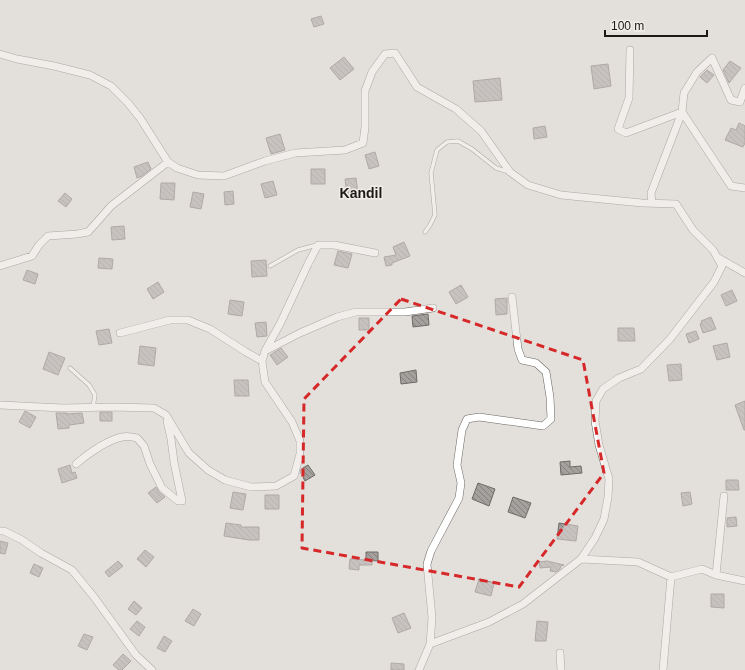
<svg xmlns="http://www.w3.org/2000/svg" width="745" height="670" font-family="Helvetica,sans-serif">
<defs>
<pattern id="building-back-hatch" width="6" height="6" patternUnits="userSpaceOnUse"><rect width="6" height="6" fill="#a4a09d"/><path d="M-1 5l2 2M0 0l6 6M5-1l2 2" fill="none" stroke="#85827f"/></pattern>
</defs>
<rect width="100%" height="100%" fill="#e3dfdb"/>
<path fill="url(#building-back-hatch)" stroke="#6e6a67" d="M321,16L324,24L314,27L311,19Z
M344,57L354,69L340,80L330,68Z
M730,61L741,68L729,83L723,70Z
M608,64L611,86L594,89L591,66Z
M707,70L714,75L707,83L700,77Z
M500,78L502,100L475,102L473,81Z
M739,123L745,126V143L743,147L725,140L731,128L736,130Z
M545,126L547,137L534,139L533,128Z
M280,134L285,150L271,154L266,138Z
M375,152L379,166L369,169L365,155Z
M148,162L151,169L142,176L137,178L134,167Z
M311,169H325V184H311Z
M356,178L358,194L347,195L345,179Z
M273,181L277,195L265,198L261,184Z
M161,183H175L174,200L160,199Z
M233,191L234,204L225,205L224,192Z
M193,192L204,194L201,209L190,207Z
M65,193L72,199L66,207L58,201Z
M124,226L125,239L112,240L111,227Z
M404,242L410,256L392,263V265L386,266L384,257L396,255L393,247Z
M338,251L352,254L348,268L334,265Z
M99,258L113,259L112,269L98,268Z
M266,260L267,276L252,277L251,261Z
M27,270L38,274L35,284L23,280Z
M158,282L164,292L153,299L147,289Z
M461,285L468,297L456,304L449,292Z
M732,290L737,301L726,306L721,295Z
M507,298V314L496,315L495,299Z
M230,300L244,302L242,316L228,314Z
M428,314L429,325L413,327L412,316Z
M711,317L716,329L703,333L700,324L702,323L701,321Z
M359,318H369V330H359Z
M266,322L267,336L257,337L255,323Z
M618,328H634L635,341H618Z
M109,329L112,343L99,345L96,331Z
M696,331L699,339L689,343L686,334Z
M727,343L730,357L717,360L713,346Z
M140,346L156,348L154,366L138,364Z
M281,348L288,357L277,365L270,355Z
M49,352L65,358L58,375L43,369Z
M681,364L682,380L669,381L667,365Z
M416,370L417,382L401,384L400,373Z
M234,380H248L249,396H235Z
M745,401V430H744L735,405Z
M25,411L36,417L30,428L19,422Z
M100,412H112V421H100Z
M56,413H67V414L82,413L84,423L69,425V428L58,429Z
M570,461V467L581,466L582,473L561,475L560,462Z
M70,465L72,473L75,472L77,478L62,483L58,469Z
M308,465L315,475L305,481L300,472L301,469Z
M726,480H738L739,490H726Z
M478,483L495,489L489,506L472,499Z
M156,487L159,492L165,497L157,503L148,493Z
M233,492L246,494L243,510L230,508Z
M690,492L692,504L683,506L681,493Z
M265,495H279V509H265Z
M513,497L531,503L525,518L508,512Z
M736,517L737,526L727,527V518Z
M226,523L241,525V527H259V540H249L224,536Z
M559,523L578,526L576,541L557,539Z
M0,541L8,543L5,554L0,553Z
M145,550L154,557L146,567L137,559Z
M366,552H378V561H372V565H359V570L349,569L350,559L366,560Z
M118,561L123,566L109,577L105,572Z
M547,561L564,565L561,566L560,569L556,572L550,571L551,567L540,568L539,562Z
M34,564L43,568L39,577L30,573Z
M479,579L494,583L491,596L475,592Z
M711,594H724V608L711,607Z
M134,601L142,608L136,615L128,609Z
M193,609L201,614L194,626L185,621Z
M404,613L411,628L398,633L392,618Z
M137,621L145,627L139,636L130,629Z
M537,621L548,622L546,641H535Z
M84,634L93,637L87,650L78,646Z
M164,636L172,641L165,652L157,648Z
M123,654L131,661L122,670H119L113,665Z
M391,663L404,664V670H391Z"/>
<g fill="none" stroke-linecap="round" stroke-linejoin="round">
<g stroke="#696663" stroke-width="4.5">
<path id="lane" d="M425,232L430,225L435,215L431,173L437,150L447,142L458,141L472,149L496,168L509,172
M270,266L298,250L317,245
M70,368L89,385L95,395L93,407"/>
</g>
<g stroke="#696663" stroke-width="8">
<path id="street" d="M630,50L629,98L618,129L626,133L682,112L731,186L745,188
M0,54L17,59L54,66L90,75L111,86L128,103L140,118L168,162L177,168L198,175L224,176L265,161L295,153L345,150L363,143L365,127V91L372,72L385,54L395,53L417,87L456,109L481,131L510,172L528,185L561,195L642,203L676,204L693,230L713,250L722,266L714,282L670,339L641,369L619,378L603,389L596,401L595,421L599,445L609,479L608,497L604,519L595,538L581,559L523,604L489,622L430,644L419,670
M652,203L651,193L682,112L684,93L697,72L712,58L731,100L740,102L745,88
M717,257L745,273
M0,266L32,256L39,245L48,236L77,234L88,232L97,222L111,206L168,162
M120,333L170,320H188L210,329L246,352L262,361
M265,351L300,333L337,317L356,312H405L433,308
M0,405L63,408L112,407L154,408L166,415L189,453L208,470L225,480L251,487L276,486L294,476L300,454V441L292,422L265,382L262,361L265,351L280,324L308,264L318,245H334L375,253
M76,464C89,453 105,441 122,437C126,436 133,437 137,438L144,446L150,464L162,488L178,501H182L174,462L171,439L167,421
M0,531H4L22,540L41,553L72,570L94,597L136,655L152,670
M581,559L638,562L671,577L702,569L716,575L724,496
M716,575L745,581
M430,644L432,618L427,564L431,551L459,498L461,483L457,465L462,430L467,419L479,417L543,426L551,419L550,397L546,372L536,363L522,360L518,349L512,297
M560,653L561,670
M663,670L671,577"/>
</g>
<use href="#lane" stroke="#fff" stroke-width="3.5"/>
<use href="#street" stroke="#fff" stroke-width="7"/>
</g>
<path d="M0 0H745V670H0ZM401,299L583,360L604,473L519,587L302,548L304,399Z" fill="#e3dfdb" fill-opacity=".55" fill-rule="evenodd"/>
<path fill="none" stroke="#d62828" stroke-width="3" stroke-dasharray="8 5" stroke-linejoin="round" d="M401,299L583,360L604,473L519,587L302,548L304,399Z"/>
<g text-anchor="middle" dominant-baseline="central" stroke-width="3" stroke-linejoin="round" paint-order="stroke">
<g font-size="14" font-weight="bold" fill="#1c1a19" stroke="#f0ece8">
<text x="361" y="193">Kandil</text>
</g>
</g>
<path d="M605 30v6h102v-6" fill="none" stroke="#1c1a19" stroke-width="2"/>
<text x="611" y="30" font-size="12" fill="#1c1a19" stroke="#f0ece8" stroke-width="3" paint-order="stroke">100 m</text>
</svg>
